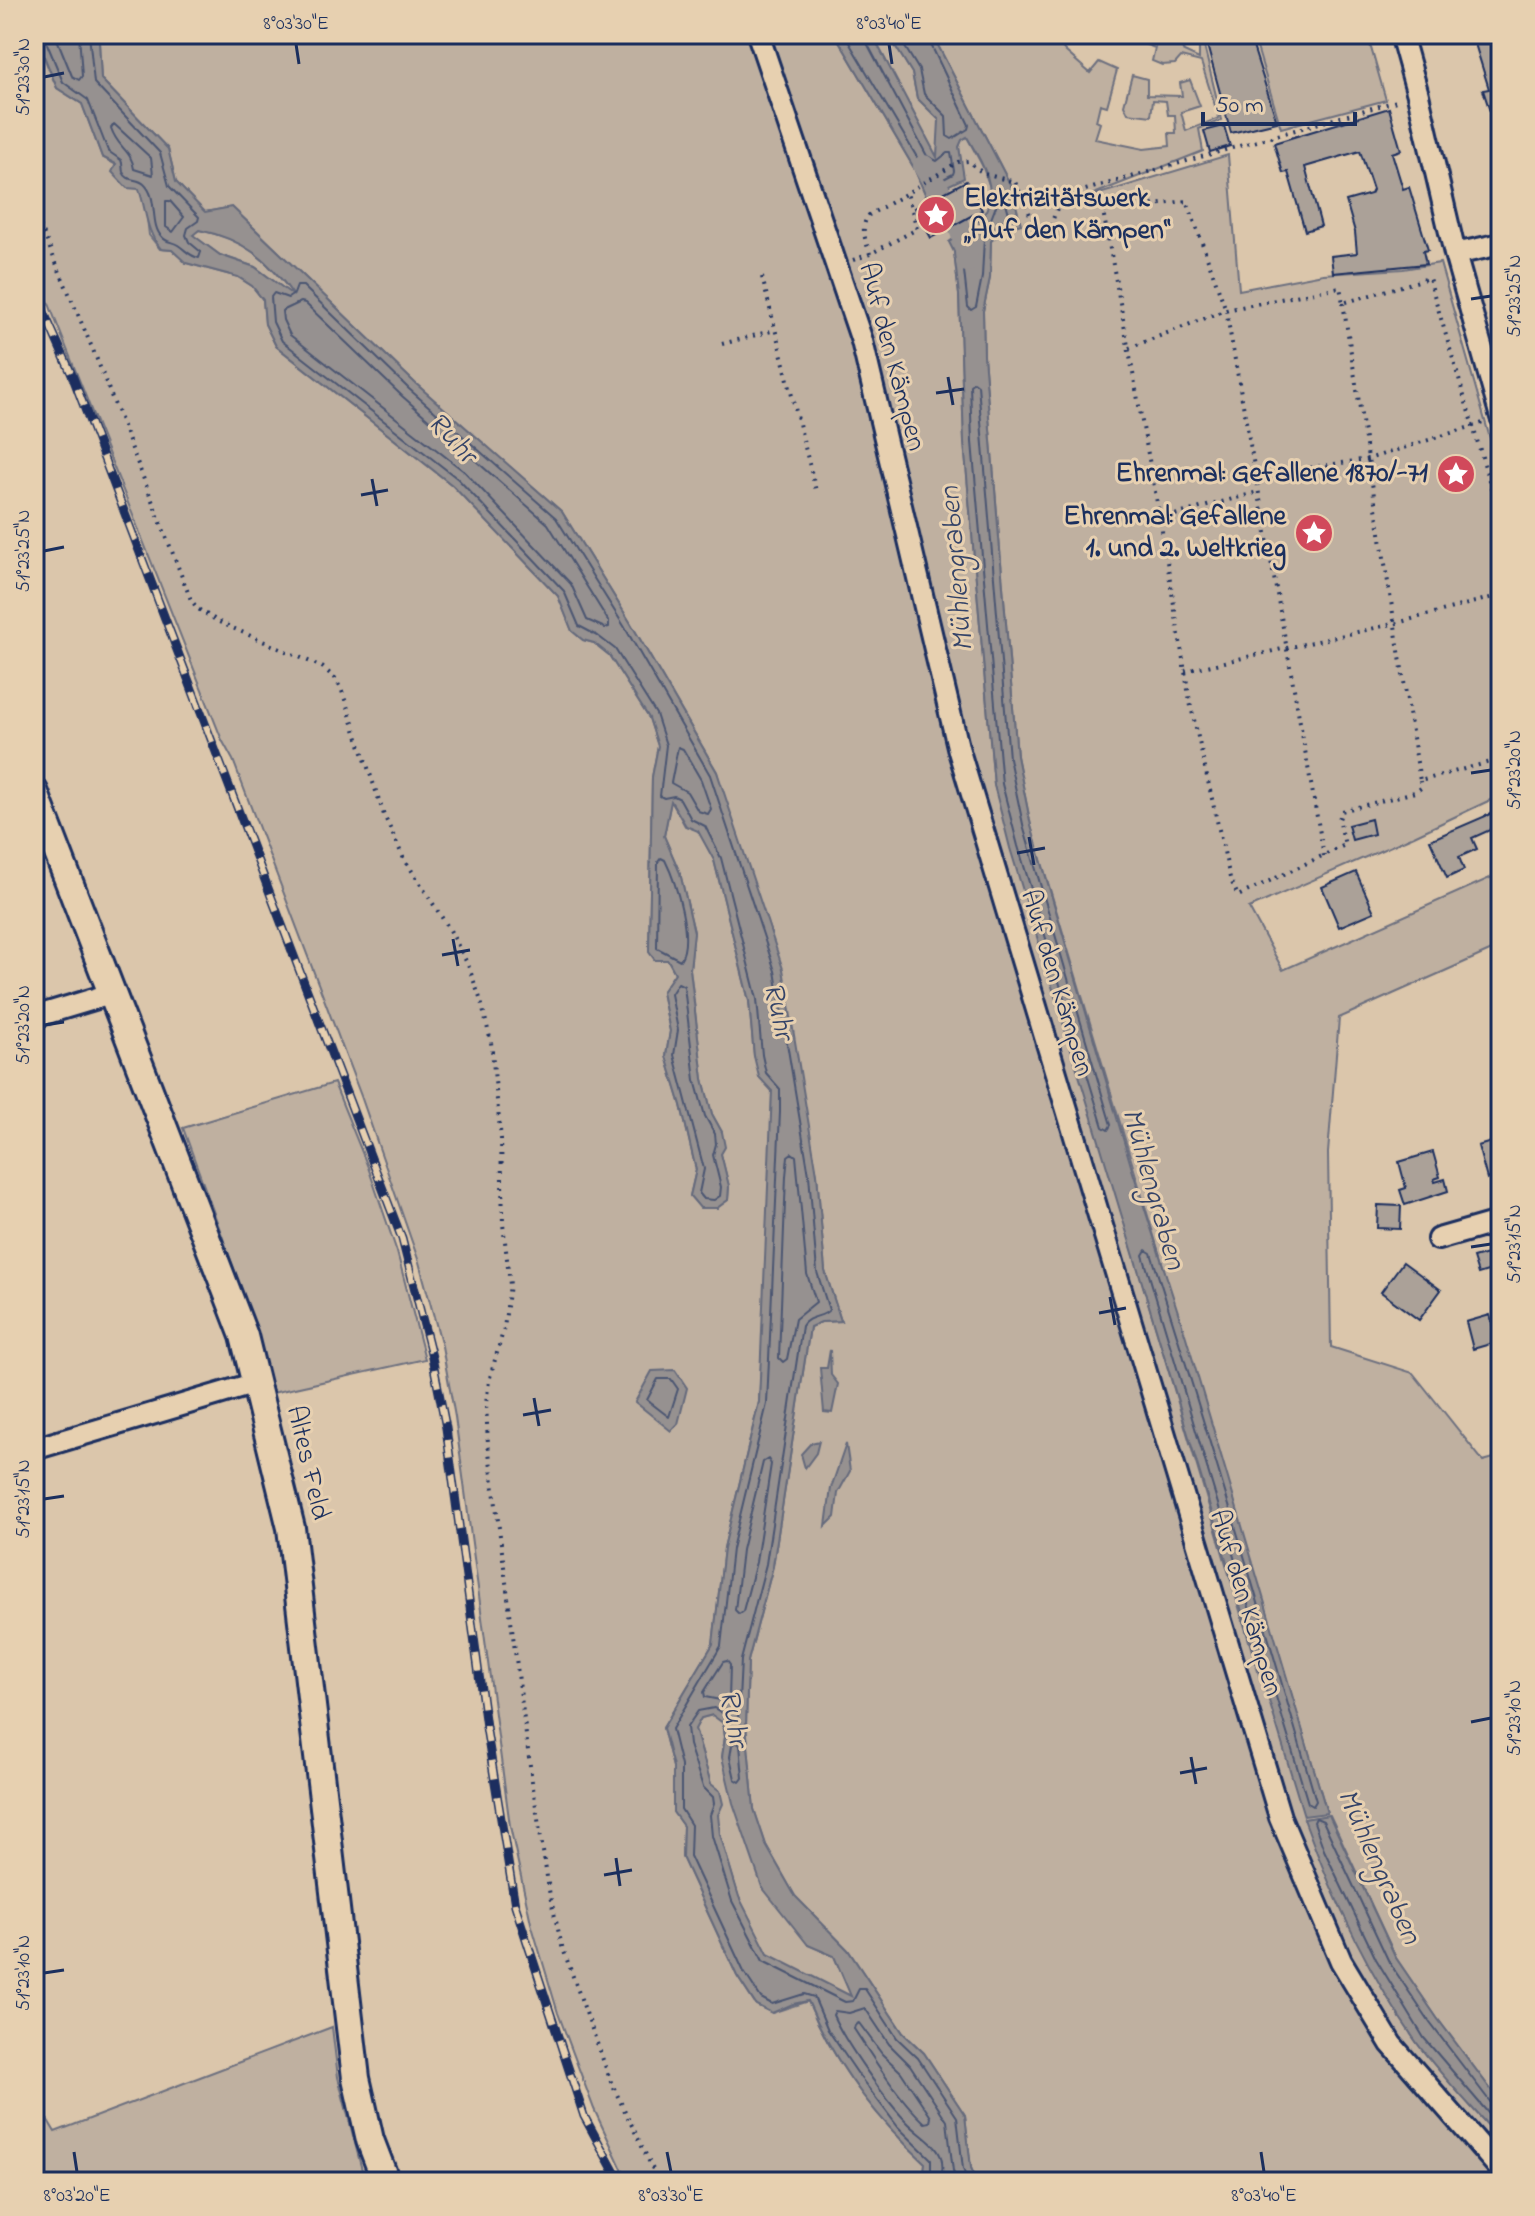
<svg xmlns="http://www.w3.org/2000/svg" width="1535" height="2216" font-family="'Indie Flower',sans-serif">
<rect width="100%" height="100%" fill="#dbc6ab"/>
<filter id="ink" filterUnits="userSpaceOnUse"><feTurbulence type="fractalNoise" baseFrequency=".0125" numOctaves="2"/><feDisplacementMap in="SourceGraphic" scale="16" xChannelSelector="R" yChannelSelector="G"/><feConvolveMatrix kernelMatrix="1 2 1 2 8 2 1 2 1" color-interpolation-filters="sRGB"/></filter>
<g filter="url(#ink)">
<path fill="#bfb0a0" stroke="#6d707f" stroke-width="2" fill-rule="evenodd" d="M34,34L57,88L82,104L102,157L116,165L139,189L146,209L149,235L160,249L172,250L187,263L238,277L252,286L263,300L265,324L276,346L452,485L558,596L572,631L583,640L594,643L609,655L649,718L658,746L652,777L649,952L655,960H668L675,973L662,992L670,1031L666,1056L681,1105L696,1170L690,1196L701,1208H717L728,1200L729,1187L721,1154L722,1132L712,1114L703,1079L690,969L694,932L680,873L664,836L671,800L685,826L698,830L714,860L749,1001L754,1056L772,1091L769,1214L759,1402L724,1548L713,1644L663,1728L673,1767V1812L683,1826L682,1857L737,1976L755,2004L772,2013L808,2001C833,2062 877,2119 925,2163L923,2182H628L594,2109L558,2013L531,1923L510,1826L455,1417L442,1346L419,1262L361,1096L233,760L222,740L34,266Z
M96,34H752L848,316L867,398L1179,1492L1344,1973L1501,2175V2182H977L971,2168L965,2115L924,2053L903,2033L848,1950L795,1896L766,1845L754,1809L746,1725L748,1661L773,1566L810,1327L821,1322L841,1321L825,1271L817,1174L717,772L630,622L562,512L415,383L232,207L205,212L176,182L168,149L101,79L99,42Z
M765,34H835L914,168L926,196L963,178L959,147L961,140L967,137L982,165L992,193L1011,186L932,34H1052L1065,51L1090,73L1099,62L1117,70L1107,106L1100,104L1096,121L1100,123L1095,139L1144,149L1170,146L1169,133H1176L1175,115H1168L1166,101L1153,100L1151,116L1128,113L1124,105L1132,75L1147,79V95L1182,96L1180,83L1190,80L1200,106L1181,112L1186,131L1219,118L1201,62L1181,57L1175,64L1162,65L1152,61L1155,48L1118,34H1136L1148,39L1150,34L1177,36L1184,52L1199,59V42L1195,34H1201L1222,120L1199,129L1203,151L1076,201L1228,155L1239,290L1323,274L1403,269L1440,263L1501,477V795L1414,836L1249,908L1283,970L1501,873V946L1339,1018L1328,1153L1331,1347L1413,1373L1483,1461L1501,1456V2103L1437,2018L1396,1958L1330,1815L1305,1819C1331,1894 1371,1977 1417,2043C1442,2077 1473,2108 1501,2140V2162L1418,2069L1348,1964L1292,1836L992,848L907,519ZM984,214L1004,230L991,241L990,278L983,311L984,356L1017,756L1031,826L1327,1813L1260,1678L994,785L964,442L959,295L954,252Z
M1253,34H1367L1386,100L1281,128Z
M872,36L891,39L912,73L917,98L940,120L937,158Z
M199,230C249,240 266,260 297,299L255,267L220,255L192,235Z
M334,1083L368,1167L397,1252L425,1359L272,1393L236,1274L183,1128Z
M713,1715L723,1723L725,1737L722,1757L808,1945L834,1956L852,1997L768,1955L739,1898L720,1834L711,1784L695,1729L701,1718Z
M332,2027L338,2077L365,2182H34V2097L55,2132Z"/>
<path fill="#969190" stroke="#656a7c" stroke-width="2" fill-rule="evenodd" d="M35,34H96L99,42L101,79L168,149L176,182L205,212L232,207L415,383L562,512L630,622L717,772L783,969L817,1174L825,1271L841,1321L821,1322L810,1327L773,1566L748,1661L746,1725L754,1809L766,1845L795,1896L848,1950L903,2033L924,2053L965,2115L971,2168L977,2182H923L925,2163C876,2118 834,2063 808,2001L793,2004L772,2013L756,2005L737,1976L682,1857L683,1826L673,1812V1767L663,1728L713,1644L724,1548L759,1402L772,1091L759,1077L754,1056L749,1001L714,860L698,831L686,826L671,801L664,836L680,873L694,932L690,969L703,1079L712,1114L722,1132L725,1147L721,1154L729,1186L728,1200L717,1208H700L690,1196L696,1170L681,1105L666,1056L670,1031L662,992L675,973L668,960H655L649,952L652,777L658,746L649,718L609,655L594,643L583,640L572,631L558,596L452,485L276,346L265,324L263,300L252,286L238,277L186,263L172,250L161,249C145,230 147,212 139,189L127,188L112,172L116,164L102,157L82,104L57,88ZM199,230C243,239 269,259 294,296L255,267L220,255L193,235ZM712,1715L723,1723L725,1737L722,1757L733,1803L762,1887L808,1945L834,1956L851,1996L768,1954L739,1897L720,1834L718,1815L723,1804L720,1791L711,1784L695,1729L701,1718Z
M835,34H932L1011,186L1021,224L1004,229L991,241L990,278L983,311L984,356L1017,756L1031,826L1132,1169L1186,1337L1327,1813L1304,1816L1010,848L994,785L964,442L959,295L954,252L949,242C960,234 977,225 984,214C1000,189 980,159 967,137L962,140L959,147L964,178L926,196L914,168ZM873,36L891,39L912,73L917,98L939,120L937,157Z
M830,1350L831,1375L838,1384L832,1413L824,1412L820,1368H827Z
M675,1370L687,1388L678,1424L671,1431L635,1402L652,1371Z
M819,1441L816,1453L805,1468L801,1454L811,1443Z
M846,1444L850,1471L838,1493L835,1517L826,1526L831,1488Z
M1329,1815L1396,1958L1437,2018L1501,2103V2140C1473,2108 1442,2077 1417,2043C1370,1976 1332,1896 1304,1819Z"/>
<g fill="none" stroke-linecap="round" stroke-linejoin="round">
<path stroke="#4c5672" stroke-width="2" d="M43,34L63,82L88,100L108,151L121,160C123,164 122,168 123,172C127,182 138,178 144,184C159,198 149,224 162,237C167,243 172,241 178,245C187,251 189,256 199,258L201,252L189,242L186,235L188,228L198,221L199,217L169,186L160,153L94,83L89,34
M55,34L72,76L79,80L82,76L79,34
M844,34L921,164L929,182L934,184L953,174L954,171L951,153H947L937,161L927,156L867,43V34
M897,34L919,70L924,94L946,116L947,136L952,139L968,129L969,125L926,34
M114,124L151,158L153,175L134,169C131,149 118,149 111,128Z
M1004,196L1010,217L999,223L984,238L982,277L976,307L971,310L968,307L961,244L991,219L999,198Z
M170,201L184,217L173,232L166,227V201Z
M301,302L305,303L402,396L548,524L609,622V627L605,628L587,620L571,584L465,472L290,335L283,320L282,311Z
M974,382L978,385L1009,758L1024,829L1111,1125L1108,1130L1103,1127L1018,846L1002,784L972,442L970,385Z
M678,747L683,749L701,780L711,809L708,814L698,811L687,792L671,783Z
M661,858L665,860C676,882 694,940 680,960L657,948L658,862Z
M678,983L684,986L695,1080L705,1116L715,1134L716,1144L713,1155L721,1187L720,1196L714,1200L704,1199L699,1193L704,1169L674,1055L678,1030L671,994Z
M792,1153L796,1156L807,1274L816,1302L795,1319L787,1359L783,1362L779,1358L786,1176L788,1156Z
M1146,1250L1151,1253C1209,1435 1263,1618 1316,1801L1313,1806L1308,1803L1143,1255Z
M658,1379H671L678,1389L669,1417L647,1400Z
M768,1459L771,1464L756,1562L743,1611L739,1614L735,1610L742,1550L763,1462Z
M727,1661L730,1665L729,1699L725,1701L705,1697L704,1692L723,1662Z
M736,1742L740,1745L743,1778L740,1782L735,1779L730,1757L732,1745Z
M859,2023L882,2054L901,2072L931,2117L930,2122L925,2123C897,2097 875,2061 854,2029L855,2025Z
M1501,2107L1491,2103L1430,2023L1389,1962L1323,1821L1316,1818L1314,1822L1324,1850L1376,1959L1424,2038L1501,2128
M931,2182V2159L898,2127L860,2077L828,2030L814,1997L804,1994L772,2004L761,1998L744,1972L690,1856L691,1825L681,1809V1766L672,1729L721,1646L732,1549L767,1404L780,1112V1089L766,1073L762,1055L757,999L721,858L705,826L691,819L680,799L674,796L664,798L660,796L666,745L656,714L615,649L598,636L579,626L564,591L458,479L282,341L273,322L271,297L274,293L288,298L294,294L297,286H303L409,389L556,518L624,626L710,775L775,971L809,1175L817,1272L829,1310C823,1318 808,1315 802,1326L766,1564L741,1660L738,1721L732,1723L727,1716L714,1708L698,1711L687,1727L689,1745L703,1787L713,1797L714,1804L710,1815L712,1836L732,1901L763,1961L845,2002L853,2001L859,1989H865L897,2038L918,2058L957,2117L963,2169L968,2182
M941,2182C942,2174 944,2165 941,2157C936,2143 917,2133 907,2122C886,2101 844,2041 833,2015L835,2011L849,2013L865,2008L889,2044L910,2065L947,2121L953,2171L957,2182"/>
<path stroke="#969190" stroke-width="22" d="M924,166C940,194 967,228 967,261"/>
</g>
<path fill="#aba198" stroke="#1b2f5e" stroke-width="2" d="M1204,34H1249L1277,122L1231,133Z
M1472,34H1501V135L1498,136L1483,90L1489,89Z
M1389,108L1401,150L1392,153L1403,189L1409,187L1428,250L1423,251L1426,264L1333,273L1331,256L1357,253L1355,232L1346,201L1371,194L1373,190L1360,151L1305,167L1321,226L1305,231L1288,172L1283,173L1274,143Z
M1224,126L1230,146L1210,152L1204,131Z
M966,181L982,210L931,238L915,208Z
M1497,811L1501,825L1472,838L1477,849L1459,857L1464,870L1447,878L1430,840Z
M1371,819L1374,834L1352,840L1348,825Z
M1356,872L1374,912L1339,927L1322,887Z
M1501,1139V1175L1487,1179L1478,1146Z
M1433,1152L1440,1177L1434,1179L1435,1182L1445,1179L1448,1191L1405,1205L1400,1190L1406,1188L1399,1162Z
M1378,1205L1401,1206L1400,1229L1377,1228Z
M1501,1250V1267L1478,1274L1473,1258Z
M1403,1262L1441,1290L1419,1320L1381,1292Z
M1490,1315L1497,1342L1473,1349L1466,1322Z"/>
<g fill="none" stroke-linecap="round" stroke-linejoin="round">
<g stroke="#1b2f5e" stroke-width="26">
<path id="minor" d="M758,34L862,341L959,751L1280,1817L1341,1961L1391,2044L1501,2170
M1401,34L1418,95L1455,254L1501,417
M1455,254L1501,244
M34,1017L114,993
M1438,1239L1501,1221
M34,1449L256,1383"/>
</g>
<g stroke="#1b2f5e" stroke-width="32">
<path id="major" d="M34,791L244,1336L291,1528L356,2078L370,2140L386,2182"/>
</g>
<path stroke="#1b2f5e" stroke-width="4" stroke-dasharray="2 6" stroke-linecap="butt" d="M34,211L96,357L191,600L198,609L219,622L322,667L335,678L342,691L384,815L403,857L450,930L468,965L481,1001L491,1042L501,1139L503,1224L510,1285L504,1328L489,1381L486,1403L488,1444L532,1781L550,1896L562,1946L611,2082L659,2182
M870,254C866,241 859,227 869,215L907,193
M853,260L870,254L917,229L907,193L958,162L968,161L984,174L1015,182L1038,232L1048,233L1061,197L1400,100
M762,277L816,491
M1343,303L1420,781L1501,759
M722,344L775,330
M1129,348L1226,310L1340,287L1343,303L1429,278L1501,521
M1255,476L1368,459L1483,423
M1160,519L1258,492
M1185,671L1397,623L1501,595
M1324,856L1226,310L1187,201L1103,211L1160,519L1190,702L1230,878L1238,896L1345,845L1339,819L1342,811L1415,792L1421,788L1420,781"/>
<use href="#minor" stroke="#e7d0b0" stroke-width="20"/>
<use href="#major" stroke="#e7d0b0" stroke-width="26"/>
<g stroke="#1b2f5e" stroke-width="9">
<path id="rail" d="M34,290L72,375L402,1239L432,1357L446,1428L486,1727L515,1905L584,2116L620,2182"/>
</g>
<use href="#rail" stroke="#e7d0b0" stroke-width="6" stroke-dasharray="18" stroke-linecap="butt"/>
</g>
</g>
<path fill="none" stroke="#1b2f5e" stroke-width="3" d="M296,44L299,64M889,44L892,64M44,77L64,73M1471,299L1491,296M948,377L953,405M936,393L964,389M372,479L377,506M361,495L388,490M44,551L64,547M1471,773L1491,770M1029,837L1034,865M1017,853L1045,848M453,939L458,966M442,955L470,950M44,1025L64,1022M1471,1247L1491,1244M1110,1297L1115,1325M1099,1313L1126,1308M534,1398L539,1426M523,1415L551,1410M44,1499L64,1496M1471,1722L1491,1718M1191,1757L1196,1784M1180,1773L1207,1768M616,1858L620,1886M604,1875L632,1870M44,1973L64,1970M74,2152L77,2172M667,2152L671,2172M1261,2152L1264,2172"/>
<defs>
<g id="sight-disc" transform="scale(2)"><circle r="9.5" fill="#d1495b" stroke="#e7d0b0"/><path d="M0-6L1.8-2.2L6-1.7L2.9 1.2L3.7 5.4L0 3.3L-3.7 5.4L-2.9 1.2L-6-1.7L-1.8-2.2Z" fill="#fff"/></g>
</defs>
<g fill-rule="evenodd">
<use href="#sight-disc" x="936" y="215"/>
<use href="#sight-disc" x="1456" y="474"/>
<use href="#sight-disc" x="1314" y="533"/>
</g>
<g text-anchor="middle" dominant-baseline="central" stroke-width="6" stroke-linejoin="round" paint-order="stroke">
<g font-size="28" font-weight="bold" fill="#1b2f5e" stroke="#e7d0b0" text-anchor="end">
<text x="964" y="199" text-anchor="start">Elektrizitätswerk<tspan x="964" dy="32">„Auf den Kämpen“</tspan></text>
<text x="1428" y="474">Ehrenmal: Gefallene 1870/-71</text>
<text x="1286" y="517">Ehrenmal: Gefallene<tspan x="1286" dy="32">1. und 2. Weltkrieg</tspan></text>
</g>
<g font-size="28" fill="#1b2f5e" stroke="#e7d0b0">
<text transform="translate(891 357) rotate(75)">Auf den Kämpen</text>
<text transform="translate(1056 983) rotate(73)">Auf den Kämpen</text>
<text transform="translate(307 1463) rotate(77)">Altes Feld</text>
<text transform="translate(1245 1603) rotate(73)">Auf den Kämpen</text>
</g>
<g font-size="30" font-style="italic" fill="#344368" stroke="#e7d0b0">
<text transform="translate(451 439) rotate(47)">Ruhr</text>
<text transform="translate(958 569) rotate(-95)">Mühlengraben</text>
<text transform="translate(777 1011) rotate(78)">Ruhr</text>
<text transform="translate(1152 1189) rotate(74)">Mühlengraben</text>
<text transform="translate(732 1718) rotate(80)">Ruhr</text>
<text transform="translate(1378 1867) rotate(66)">Mühlengraben</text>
</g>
</g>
<rect width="1535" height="2216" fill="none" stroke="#e7d0b0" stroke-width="88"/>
<path d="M1203 112v12h152v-12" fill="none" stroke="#1b2f5e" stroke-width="4"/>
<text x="1215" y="112" font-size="24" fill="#1b2f5e" stroke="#e7d0b0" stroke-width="6" paint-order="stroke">50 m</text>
<rect x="44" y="44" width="1447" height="2128" fill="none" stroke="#1b2f5e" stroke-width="3"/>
<g font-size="20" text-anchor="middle" fill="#1b2f5e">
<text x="296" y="29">8°03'30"E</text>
<text x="889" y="29">8°03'40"E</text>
<text transform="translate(22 77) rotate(-90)" y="7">51°23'30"N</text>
<text transform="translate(1513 296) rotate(-90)" y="7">51°23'25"N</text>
<text transform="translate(22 551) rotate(-90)" y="7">51°23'25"N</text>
<text transform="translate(1513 770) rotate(-90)" y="7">51°23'20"N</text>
<text transform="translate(22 1025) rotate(-90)" y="7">51°23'20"N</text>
<text transform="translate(1513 1244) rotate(-90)" y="7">51°23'15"N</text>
<text transform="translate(22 1499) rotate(-90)" y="7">51°23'15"N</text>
<text transform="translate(1513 1718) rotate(-90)" y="7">51°23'10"N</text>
<text transform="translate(22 1973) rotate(-90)" y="7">51°23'10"N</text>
<text x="77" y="2201">8°03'20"E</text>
<text x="671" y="2201">8°03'30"E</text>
<text x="1264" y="2201">8°03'40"E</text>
</g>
</svg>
